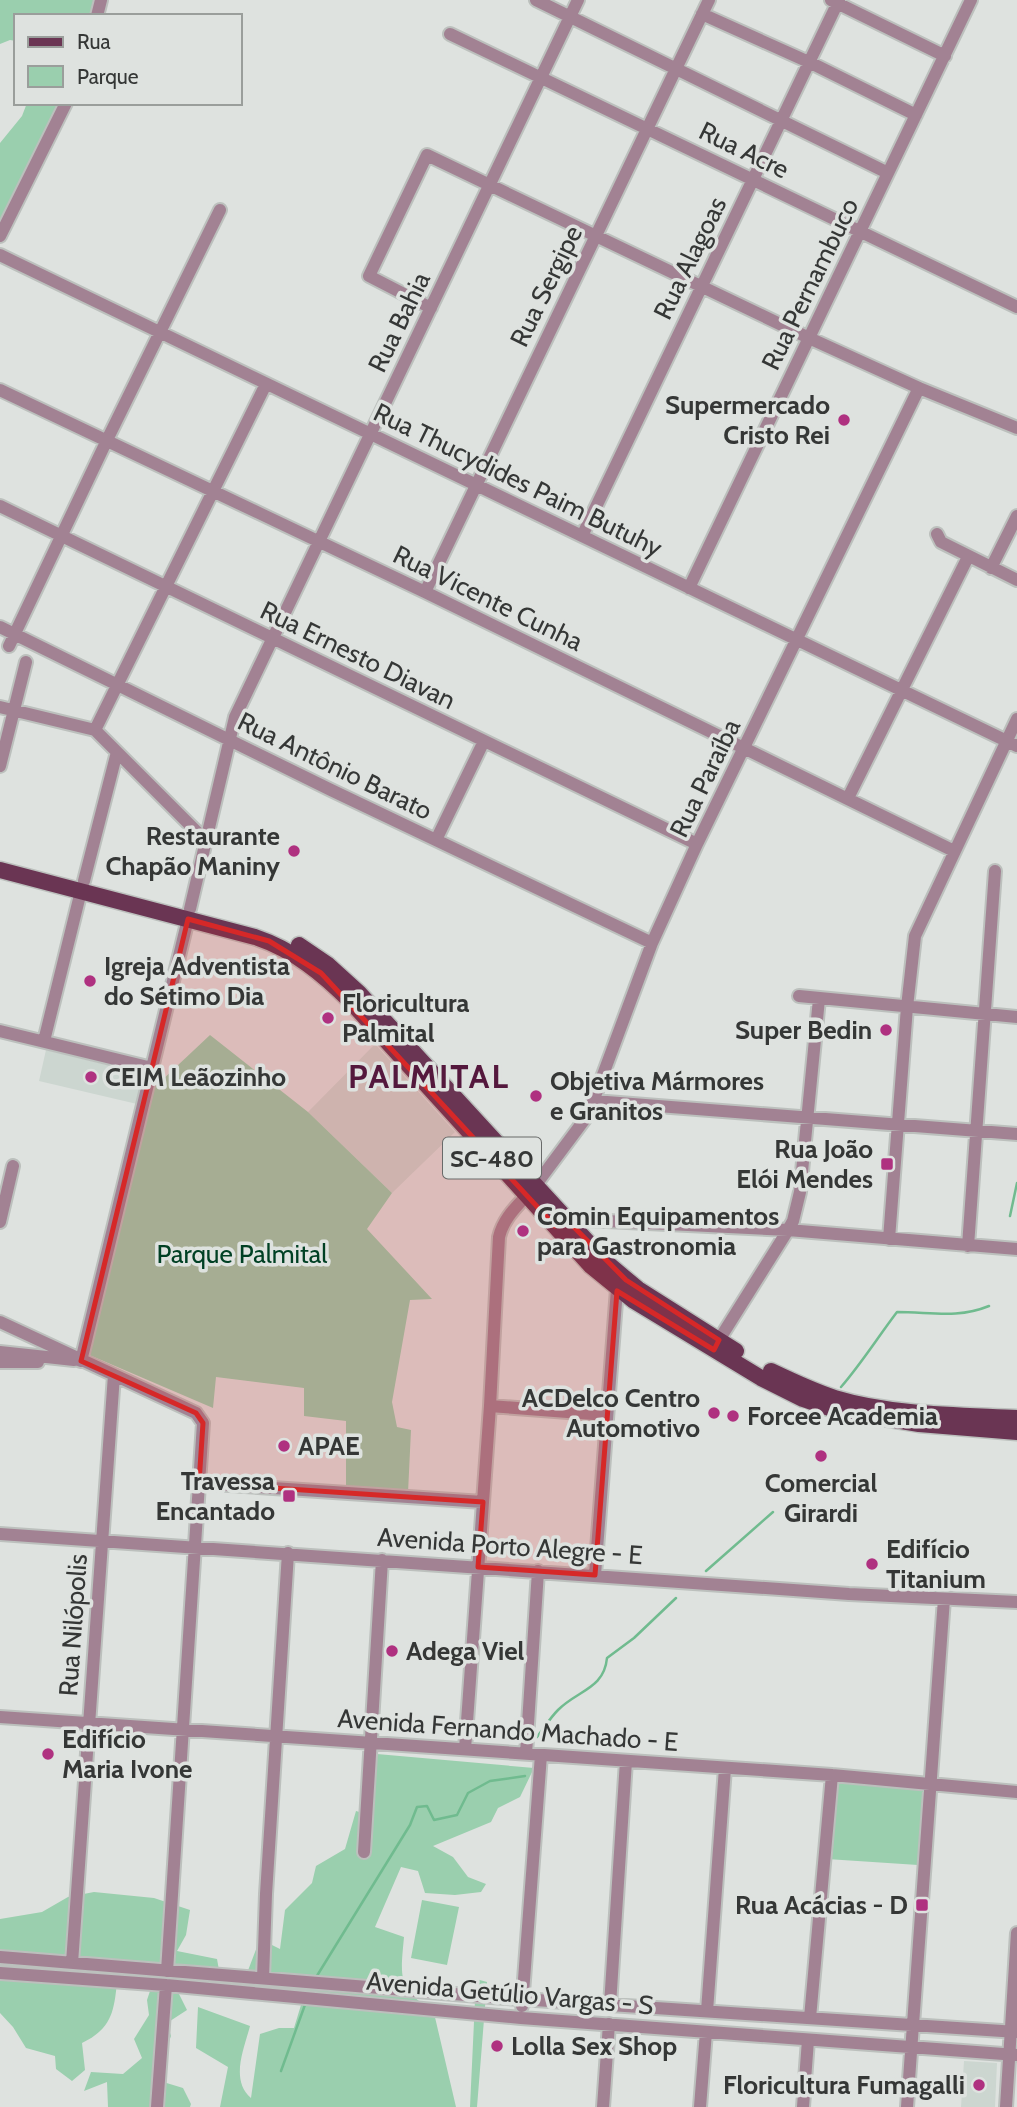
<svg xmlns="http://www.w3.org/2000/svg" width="1017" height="2107" font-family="Cabin,sans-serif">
<rect width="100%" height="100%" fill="#dee2df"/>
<path fill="#ccd6d0" d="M375,1044L455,1132L392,1193L308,1112Z
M46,1050L144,1074L137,1104L39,1081Z
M964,2061L997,2063L995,2107H961Z"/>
<path fill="#9acfae" d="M0,0H95L91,16H16V41L10,40L0,44Z
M27,103H61L0,225V143L22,116Z
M210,1035L308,1112L392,1193L367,1229L432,1299L410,1300L392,1402L397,1427L411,1430L408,1493L346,1487V1421L304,1416V1388L216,1377L213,1408L87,1354L152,1082H160Z
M377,1754L534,1768L520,1797L498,1808L491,1822L433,1846L453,1857L468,1877L486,1884L481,1892L455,1895L425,1893L418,1871L401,1867L375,1927L404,1937C400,1981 398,1986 434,2013L456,2107H220L228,2067L196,2048L198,2007L250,2026C244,2049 230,2080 251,2098L260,2034L279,2028H294L301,2005L296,1993L244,1981L260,1939L280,1949L285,1910L312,1883L316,1866L345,1849L356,1811L366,1814Z
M833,1782L924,1788L918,1865L827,1859Z
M94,1892L154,1898L190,1910L186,1935L177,1951L217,1959L220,1976L181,1975L174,1984L187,2010L167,2023L171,2036L162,2059L160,2081L183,2088L191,2104L190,2107H108L107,2082L84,2091L91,2072L123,2074L142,2058L134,2039L149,2015L147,2000L150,1991L131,1973L118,1974C114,2008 115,2027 82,2043L85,2070L72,2081L56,2069L55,2056L26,2048L13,2027L0,2013V1919L42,1912L68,1897Z
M422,1900L459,1907L447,1965L411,1958Z
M476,1979L487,1982L477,2107H470Z"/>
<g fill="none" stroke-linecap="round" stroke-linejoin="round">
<path stroke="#70bb8f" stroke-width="2.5" d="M1010,1216L1017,1183
M841,1387C861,1364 878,1337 897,1312C931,1312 957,1319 989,1306
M706,1571L773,1512
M537,1737C544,1728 550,1718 558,1710C578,1690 604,1689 607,1658L634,1638L676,1598
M315,1979L410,1825L417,1807L427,1806L434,1820L457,1815L468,1793L490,1781L525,1776
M281,2071L306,2002"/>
<g stroke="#bcc0bd" stroke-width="16">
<path id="minor" d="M536,0L888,173
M831,0L945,56
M702,14L811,63L916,115
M97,16L101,0
M450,34L1017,307
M0,236L66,103
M0,255L1017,746
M431,308L369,276L427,155L809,338L919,388L1017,428
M0,390L425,592L954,851
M0,506L697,844
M937,534L941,542L1017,580
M582,536L839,0
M991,568L1017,516
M689,588L971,0
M425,592L709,0
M0,627L331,790L652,943
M9,646L107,440L220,210
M0,707L95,730
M95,730L266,384
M95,730L206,841
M0,766L26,662
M848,798L968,557
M436,840L484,741
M84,881L117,752
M190,909L235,717L578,0
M799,996L1017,1017
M0,1031L152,1068
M44,1041L81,891
M594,1101L1017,1134
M535,1186L588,1115L652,943L697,844L919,388
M566,1219L788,1230L1017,1249
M0,1222L13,1166
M889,1239L907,1007L915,936L1017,719
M968,1246L995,871
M0,1322L196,1413L203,1423L167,1971
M719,1340L788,1230L793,1221L800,1192L819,999
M0,1352L74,1360
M81,1361L188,919
M0,1362H38
M490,1406L607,1415
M199,1483L483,1502
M0,1534L849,1594L1017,1602
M595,1575L617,1289
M0,1717L832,1775L1017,1792
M465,1749L490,1406L499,1237C503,1220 514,1209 526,1196
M526,1754L538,1571
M364,1852L382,1560
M0,1957L491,1997L1017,2032
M72,1963L114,1375
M0,1973L166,1985L521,2018L1017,2055
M263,1978L266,1894L288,1553
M610,2005L626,1761
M522,2006L541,1755
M707,2011L725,1768
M810,2018L832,1775
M157,2107L166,1985
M603,2107L609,2024
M700,2107L706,2032
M803,2107L808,2040
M907,2107L944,1599
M1006,2107L1017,1933"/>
</g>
<g stroke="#bcc0bd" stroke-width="19">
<path id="major" d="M0,870L255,937C294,950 323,974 352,1003L591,1266L634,1301L761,1378L803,1399L835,1410L919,1424L1017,1432
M299,945L327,964L359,993L607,1263L638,1289L736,1351
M771,1371C792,1381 813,1391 835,1398C891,1415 959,1415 1017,1418"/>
</g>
<use href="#minor" stroke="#a28293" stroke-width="12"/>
<use href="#major" stroke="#6a3553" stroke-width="16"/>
</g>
<path fill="#d62828" fill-opacity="0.2" stroke="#d62828" stroke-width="5" stroke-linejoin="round" d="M188,919L269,941L321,973L555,1226L566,1219L626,1280L719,1340L714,1350L617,1291L595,1575L478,1567L483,1502L199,1483L203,1423L196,1413L81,1361Z"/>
<g fill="#af3180" stroke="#dee2df" stroke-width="2.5">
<circle cx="844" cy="420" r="7"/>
<circle cx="294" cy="851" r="7"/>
<circle cx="90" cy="981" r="7"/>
<circle cx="328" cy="1018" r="7"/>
<circle cx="886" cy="1030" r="7"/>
<circle cx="91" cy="1077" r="7"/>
<circle cx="536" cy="1096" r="7"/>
<rect x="880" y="1157" width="14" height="14" rx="3.5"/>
<circle cx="523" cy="1231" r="7"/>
<circle cx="714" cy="1413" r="7"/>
<circle cx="733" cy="1416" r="7"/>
<circle cx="284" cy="1446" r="7"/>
<circle cx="821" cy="1456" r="7"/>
<rect x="282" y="1489" width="14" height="14" rx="3.5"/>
<circle cx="872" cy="1564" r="7"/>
<circle cx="392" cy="1651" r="7"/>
<circle cx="48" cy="1754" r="7"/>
<rect x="915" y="1898" width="14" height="14" rx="3.5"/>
<circle cx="497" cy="2046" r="7"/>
<circle cx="979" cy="2085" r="7"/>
</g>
<g text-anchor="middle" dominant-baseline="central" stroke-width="7" stroke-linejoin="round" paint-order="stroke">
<rect fill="#dee2df" stroke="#686a69" stroke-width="2" x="443" y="1137.5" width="98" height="41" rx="5"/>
<g font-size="24" font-weight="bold" fill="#353736">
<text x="492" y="1158">SC-480</text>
</g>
<g font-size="26" fill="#353736" stroke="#dee2df">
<text transform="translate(744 150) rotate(26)">Rua Acre</text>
<text transform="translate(690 258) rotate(-64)">Rua Alagoas</text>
<text transform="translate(810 284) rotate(-64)">Rua Pernambuco</text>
<text transform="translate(546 286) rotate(-64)">Rua Sergipe</text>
<text transform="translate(399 322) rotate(-64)">Rua Bahia</text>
<text transform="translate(518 480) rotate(26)">Rua Thucydides Paim Butuhy</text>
<text transform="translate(488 598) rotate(26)">Rua Vicente Cunha</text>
<text transform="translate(358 655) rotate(26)">Rua Ernesto Diavan</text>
<text transform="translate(335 766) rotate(26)">Rua Antônio Barato</text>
<text transform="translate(705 778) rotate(-64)">Rua Paraíba</text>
<text transform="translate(510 1546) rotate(4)">Avenida Porto Alegre - E</text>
<text transform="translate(73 1625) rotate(-86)">Rua Nilópolis</text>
<text transform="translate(508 1730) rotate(4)">Avenida Fernando Machado - E</text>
<text transform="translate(510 1993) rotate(5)">Avenida Getúlio Vargas - S</text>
</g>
<g font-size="26" font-weight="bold" fill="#353736" stroke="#dee2df" text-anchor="start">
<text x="830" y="405" text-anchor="end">Supermercado<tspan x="830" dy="30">Cristo Rei</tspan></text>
<text x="280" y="836" text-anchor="end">Restaurante<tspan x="280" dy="30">Chapão Maniny</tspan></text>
<text x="104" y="966">Igreja Adventista<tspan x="104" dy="30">do Sétimo Dia</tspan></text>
<text x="342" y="1003">Floricultura<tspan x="342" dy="30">Palmital</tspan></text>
<text x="872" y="1030" text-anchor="end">Super Bedin</text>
<text x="105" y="1077">CEIM Leãozinho</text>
<text x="550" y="1081">Objetiva Mármores<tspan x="550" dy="30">e Granitos</tspan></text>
<text x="873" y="1149" text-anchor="end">Rua João<tspan x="873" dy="30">Elói Mendes</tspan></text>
<text x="537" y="1216">Comin Equipamentos<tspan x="537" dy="30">para Gastronomia</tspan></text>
<text x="700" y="1398" text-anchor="end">ACDelco Centro<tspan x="700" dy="30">Automotivo</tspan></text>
<text x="747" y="1416">Forcee Academia</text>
<text x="298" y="1446">APAE</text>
<text x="275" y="1481" text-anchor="end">Travessa<tspan x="275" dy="30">Encantado</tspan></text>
<text x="821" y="1483" text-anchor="middle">Comercial<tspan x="821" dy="30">Girardi</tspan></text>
<text x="886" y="1549">Edifício<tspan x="886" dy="30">Titanium</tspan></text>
<text x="406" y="1651">Adega Viel</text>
<text x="62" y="1739">Edifício<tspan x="62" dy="30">Maria Ivone</tspan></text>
<text x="908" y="1905" text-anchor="end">Rua Acácias - D</text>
<text x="511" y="2046">Lolla Sex Shop</text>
<text x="965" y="2085" text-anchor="end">Floricultura Fumagalli</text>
</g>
<g font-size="26" fill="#004024" stroke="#dee2df">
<text x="242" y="1254">Parque Palmital</text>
</g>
<g font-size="33" font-weight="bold" letter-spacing="2" fill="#54183d" stroke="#dee2df">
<text x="429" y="1076">PALMITAL</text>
</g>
</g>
<rect x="14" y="14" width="228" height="91" fill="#dee2df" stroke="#9a9e9b" stroke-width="2"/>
<rect x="28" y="37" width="35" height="10" fill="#6a3553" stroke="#9a9e9b" stroke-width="2"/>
<text x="77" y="49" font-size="21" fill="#353736">Rua</text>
<rect x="28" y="66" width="35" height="21" fill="#9acfae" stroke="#9a9e9b" stroke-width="2"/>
<text x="77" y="84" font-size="21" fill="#353736">Parque</text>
</svg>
